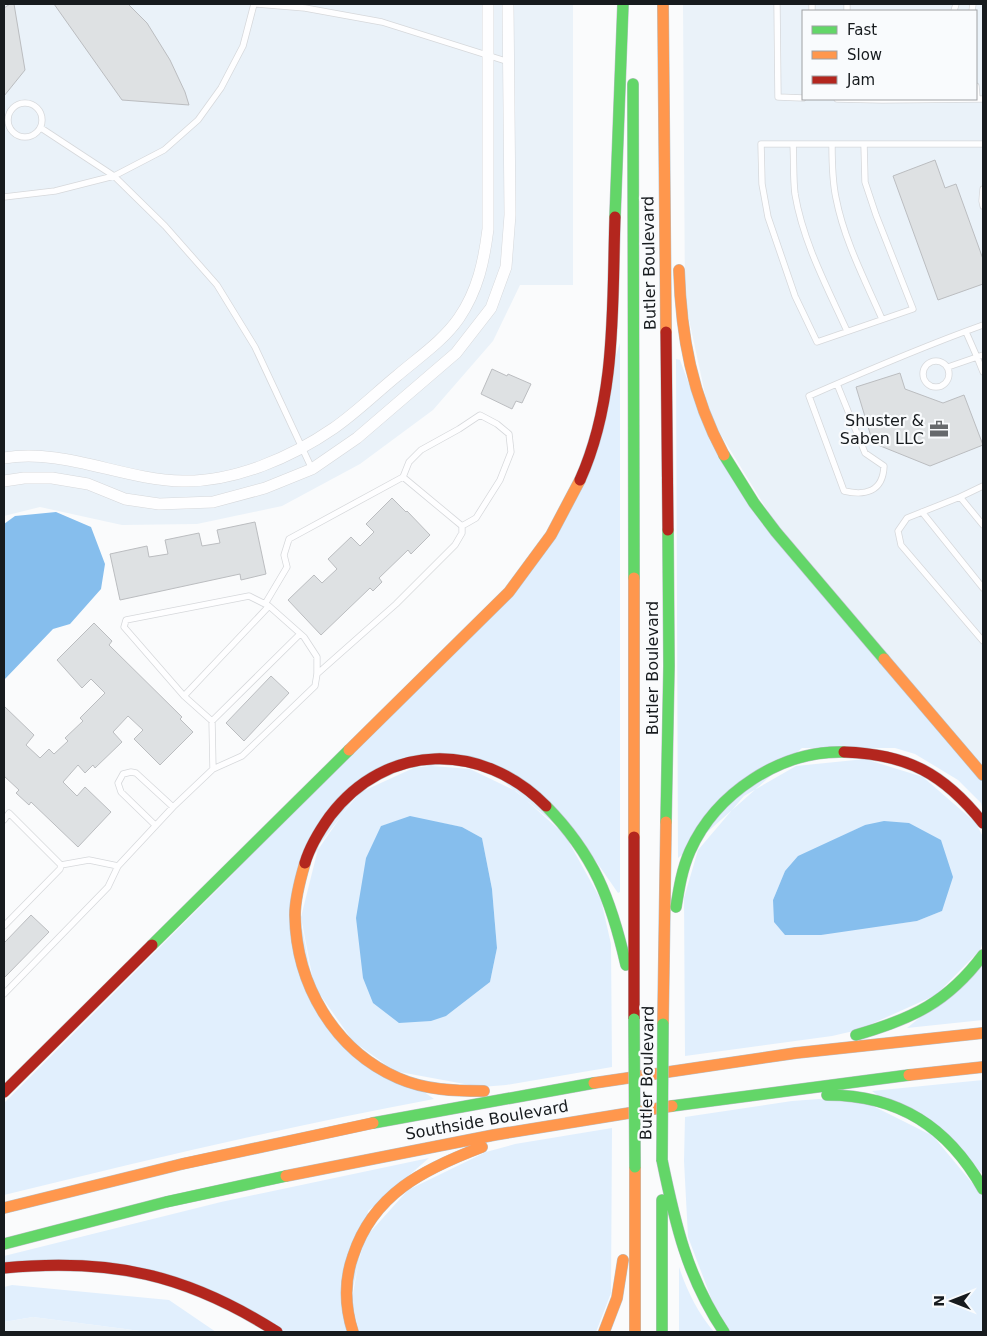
<svg xmlns="http://www.w3.org/2000/svg" width="987" height="1336" font-family="'DejaVu Sans',sans-serif">
<rect width="100%" height="100%" fill="#fafbfc"/>
<path fill="#eaf2f9" fill-rule="evenodd" d="M4,4H573V285H520L493,341L433,410L360,464L282,506L197,524L122,525L40,507L4,516Z
M683,4H983V767L772,518L710,417L685,301ZM803,11H976V99H803Z
M33,1317L148,1332H4V1322Z"/>
<path fill="#e1effd" fill-rule="evenodd" d="M620,343V892L618,893L591,854L479,761L372,772L294,884L319,1017L434,1099C289,1126 146,1160 4,1195V1103L225,882L556,538Z
M676,359L680,360L710,441L983,782V812L981,803L958,780L915,754L895,748H802L678,858Z
M865,759L923,777L976,823L983,837V942L980,950L936,995L858,1030L832,1036L685,1056L684,898L698,850L744,796L796,766ZM865,825L942,911L917,921L888,925L773,900L785,871L836,839Z
M420,765L470,769L516,791L565,835L601,900L611,944L612,1067L506,1085L481,1087L394,1071L357,1047L314,986L301,917L319,845L359,793ZM410,817L462,827L482,838L492,889L497,948L490,982L446,1016L381,826Z
M983,966V1020L907,1028Z
M983,1080V1174L872,1091Z
M819,1099L869,1104L933,1136L983,1196V1332H731L713,1303L688,1237L684,1161L685,1117L792,1101Z
M612,1128L611,1293L596,1332H359L351,1297L364,1239L408,1190L486,1152L515,1144Z
M429,1158L368,1211L346,1332H283L193,1283L4,1263V1256L221,1202Z
M679,1267C687,1291 698,1313 714,1332H679Z
M12,1285L169,1300L216,1332H148L33,1317L4,1322V1287Z"/>
<path fill="#86beed" d="M56,512L91,527L105,564L101,589L70,624L53,629L4,680V524L15,516Z
M410,816L462,827L482,838L492,889L497,948L490,982L446,1016L431,1021L399,1023L373,1003L363,978L356,918L366,858L381,826Z
M884,821L909,823L941,840L953,877L942,911L917,921L821,935H785L774,922L773,900L785,871L798,856L865,825Z"/>
<path fill="#dee1e3" stroke="#bbbdc0" d="M10,4H14L25,70L4,96V8Z
M54,4H128L147,23L170,60L185,92L189,105L122,100Z
M935,160L945,188L956,184L983,259V284L938,300L893,176Z
M492,369L507,376L508,374L531,384L522,403L516,401L512,409L481,394Z
M900,373L905,389L943,403L964,395L983,445L930,466L873,443L856,387Z
M392,498L406,512L407,511L430,535L411,554L408,550L379,578L382,582L373,591L370,588L321,635L288,600L314,575L322,583L337,569L328,559L351,537L360,546L374,532L366,524Z
M255,522L266,574L241,580L240,574L120,600L110,554L147,546L149,557L168,554L165,540L199,533L202,546L220,543L217,530Z
M94,623L112,641L109,645L182,717L180,719L193,732L160,765L134,739L143,730L128,716L113,732L122,742L95,768L93,765L85,773L78,765L63,782L77,796L85,787L111,812L78,847L31,802L29,805L16,793L19,790L4,776V706L34,735L26,745L40,758L49,749L54,754L68,741L65,738L83,721L80,718L105,693L91,679L82,688L57,660Z
M271,676L289,693L244,741L226,723Z
M31,915L49,932L4,978V943Z"/>
<g fill="none" stroke-linecap="round" stroke-linejoin="round">
<g stroke="#d6d8db" stroke-width="7">
<path id="lane" d="M257,4L305,8L382,22L509,62
M777,4L778,97L803,98
M812,4V11
M847,11V4
M954,11L956,4
M972,11L973,4
M976,86L977,99
M837,99L882,100L983,99
M8 120a17 17 0 1 1 34 0a17 17 0 1 1-34 0Z
M41,128L114,176L165,226L217,285L255,347L312,469
M793,144C794,160 793,178 795,194C803,242 827,287 847,331
M832,144C832,162 832,180 836,198C844,240 865,280 882,319
M864,144L865,182L876,215L913,309L817,342L795,296L768,217L762,184L761,144H983
M983,189L982,201L983,206
M4,197L55,191L114,176L164,150L198,120L221,88L243,46L254,4
M983,355L977,357L983,372
M923 374a13 13 0 1 1 26 0a13 13 0 1 1-26 0Z
M948,367L977,357L966,332
M837,384L865,453L884,466C883,492 865,496 844,491L809,396C866,371 924,346 983,325
M403,477L409,462L421,450L459,429L480,415L497,424L509,434L511,452L500,480L476,518L462,526
M983,486L960,497L983,525
M960,497L907,518L898,531L901,545L983,641
M922,512L983,588
M265,604L287,567L284,555L289,539L403,477L462,526V533L455,545L396,604L317,674
M184,696L269,606
M212,721L300,634
M4,820L9,813L61,865L60,869L4,926
M155,825L121,792L118,783L123,774L131,772L136,773L173,807
M61,865L89,860L118,866
M4,994L108,887L118,866L173,807L213,769L242,756L315,686L317,674V657L304,637L269,606L249,596L126,620L124,627L184,696L212,721L213,769"/>
</g>
<g stroke="#d6d8db" stroke-width="12">
<path id="street" d="M4,458C65,448 122,480 183,481C235,482 292,457 334,428C357,412 377,392 398,375C419,357 443,341 459,318C478,290 484,261 488,229V4
M4,481L24,478H52L88,484L125,499L159,504L213,502L265,488L312,469L357,438L456,353L491,308L506,267L510,215L508,4"/>
</g>
<g stroke="#b9c0c6" stroke-width="12">
<path id="fast" d="M633,84L634,578
M615,217L623,4
M724,455L754,503L776,532L884,659
M546,806C594,855 611,899 626,965
M666,822L669,666L668,530
M676,907C679,888 682,869 690,851C716,793 781,750 844,752
M152,945L349,750
M856,1035C912,1019 948,1002 983,955
M827,1095C899,1095 948,1127 983,1189
M672,1106L909,1075
M373,1123L594,1083
M662,1160C675,1223 687,1277 724,1332
M662,1200V1332
M4,1244L166,1202L286,1176"/>
</g>
<g stroke="#b9c0c6" stroke-width="12">
<path id="slow" d="M663,4L666,332
M679,270C681,336 692,396 724,455
M634,578V837
M884,659L983,775
M349,750L509,592L551,535L580,480
M305,863C300,880 295,898 295,915C296,984 334,1050 398,1078C425,1090 455,1091 484,1091
M663,1024L666,822
M909,1075L983,1067
M594,1083L796,1053L983,1033
M635,1167V1332
M286,1176L494,1135L672,1106
M4,1208L182,1164L373,1123
M353,1332C345,1307 344,1281 353,1256C373,1194 424,1169 482,1147
M604,1332L617,1298L623,1260"/>
</g>
<g stroke="#b9c0c6" stroke-width="12">
<path id="jam" d="M666,332L668,530
M580,480C617,398 612,304 615,217
M844,752C908,754 944,774 983,823
M634,837V1019
M305,863C310,846 320,830 330,816C386,742 482,741 546,806
M4,1092L152,945
M4,1268C111,1258 186,1274 277,1332"/>
</g>
<use href="#lane" stroke="#fefeff" stroke-width="5.5"/>
<use href="#street" stroke="#fefeff" stroke-width="11"/>
<use href="#fast" stroke="#63d668" stroke-width="11"/>
<use href="#slow" stroke="#ff974d" stroke-width="11"/>
<use href="#jam" stroke="#b3261e" stroke-width="11"/>
<g stroke="#b9c0c6" stroke-width="12" stroke-linecap="butt">
<path id="fast-bridge" d="M634,1019L635,1167
M662,1160L663,1024"/>
</g>
<use href="#fast-bridge" stroke="#63d668" stroke-width="11"/>
</g>
<defs>
<g id="office-bare" transform="scale(1.5)"><path d="M-6-3h4V-5.5h4V-3h4V5H-6ZM-1-4.5V-3h2v-1.5ZM-6 0V1H6V0Z" fill="#66696c" stroke="#f9fbfd" stroke-width="2.5" paint-order="stroke"/></g>
</defs>
<g fill-rule="evenodd">
<use href="#office-bare" x="939" y="429"/>
</g>
<g text-anchor="middle" dominant-baseline="central" stroke-width="4.5" stroke-linejoin="round" paint-order="stroke">
<g font-size="16" fill="#171b1e" stroke="#f9fbfd">
<text transform="translate(649 263) rotate(-91)">Butler Boulevard</text>
<text transform="translate(652 668) rotate(-90)">Butler Boulevard</text>
<text transform="translate(647 1073) rotate(-89)">Butler Boulevard</text>
<text transform="translate(487 1120) rotate(-10)">Southside Boulevard</text>
</g>
<g font-size="16" fill="#171b1e" stroke="#f9fbfd" text-anchor="end">
<text x="924" y="420">Shuster &amp;<tspan x="924" dy="18">Saben LLC</tspan></text>
</g>
</g>
<rect width="987" height="1336" fill="none" stroke="#171b1e" stroke-width="10"/>
<rect x="802" y="10" width="175" height="90" fill="#f9fbfd" stroke="#9fa1a4"/>
<rect x="812" y="26" width="25" height="8" fill="#63d668" stroke="#9fa1a4"/>
<text x="847" y="35" font-size="15" fill="#171b1e">Fast</text>
<rect x="812" y="51" width="25" height="8" fill="#ff974d" stroke="#9fa1a4"/>
<text x="847" y="60" font-size="15" fill="#171b1e">Slow</text>
<rect x="812" y="76" width="25" height="8" fill="#b3261e" stroke="#9fa1a4"/>
<text x="847" y="85" font-size="15" fill="#171b1e">Jam</text>
<g transform="translate(952 1301) rotate(270)" stroke="#f9fbfd" stroke-width="4" paint-order="stroke">
<path d="M0-4L9 19L0 12L-9 19Z" fill="#171b1e"/>
<text y="-8" font-size="14" font-weight="bold" text-anchor="middle" fill="#171b1e">N</text>
</g>
</svg>
